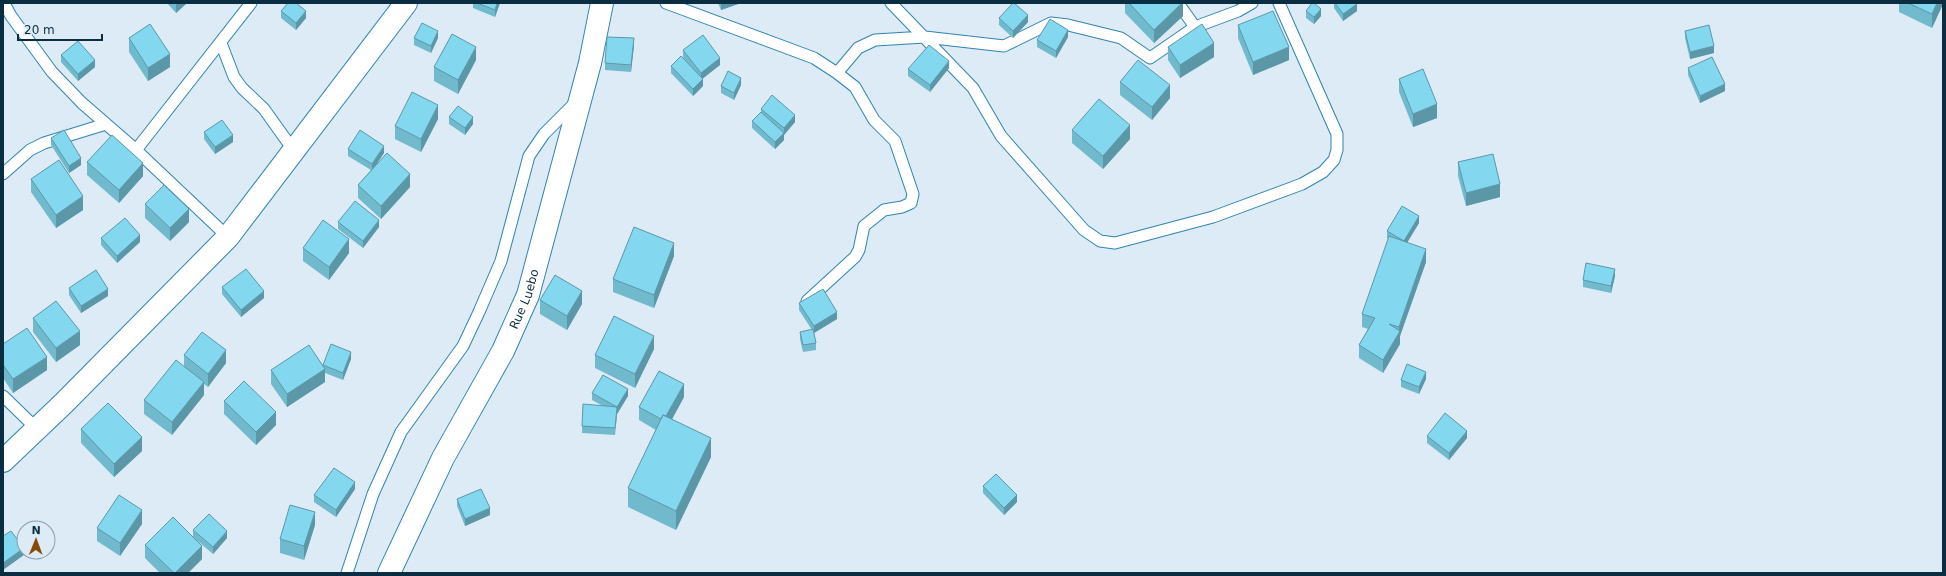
<svg xmlns="http://www.w3.org/2000/svg" width="1946" height="576" font-family="'DejaVu Sans',sans-serif">
<rect width="100%" height="100%" fill="#dcebf5"/>
<g fill="none" stroke-linecap="round" stroke-linejoin="round">
<g stroke="#3083b3" stroke-width="13">
<path id="lane" d="M4,3L11,16L52,72L82,103L136,150L228,237
M666,3L814,58L837,73L855,87L874,120L895,141L913,194L911,203L902,207L884,210L864,226L859,250L855,257L807,301
M891,3L973,88L1001,136L1084,230L1100,241L1115,243L1213,217L1302,184L1323,172L1334,160L1337,150V134L1279,3
M1178,3L1195,27
M221,43L234,77L242,88L264,109L294,151
M837,73L858,48L875,40L925,37L1004,46L1051,23L1068,25L1121,38L1150,58L1195,27L1238,11L1252,3
M136,150L251,3
M3,174L30,150L44,143L106,124
M3,396L37,429
M347,573L373,494L401,432L463,346L479,312L501,261L529,156L544,134L575,103"/>
</g>
<g stroke="#3083b3" stroke-width="24">
<path id="street" d="M3,461L64,403L228,237L406,3"/>
</g>
<g stroke="#3083b3" stroke-width="24">
<g id="secondary">
<path id="s1" d="M389,573L443,458L503,351L528,295L590,63L602,3"/>
</g>
</g>
<use href="#lane" stroke="#fff" stroke-width="11"/>
<use href="#street" stroke="#fff" stroke-width="22"/>
<use href="#secondary" stroke="#fff" stroke-width="22"/>
</g>
<path fill="#71bace" d="M167,3H187L176,13Z
M473,3H500L495,17L473,8Z
M718,3H741L721,10Z
M1125,3H1183V16L1154,43L1125,13Z
M1334,3H1356L1357,11L1343,21L1334,8Z
M1899,3H1943V4L1932,28L1899,12Z
M281,11L306,18L296,30L281,18Z
M1306,11L1321,16L1314,24L1306,18Z
M999,18L1028,22L1013,38L999,25Z
M1238,25L1289,60L1253,75L1238,38Z
M1685,31L1714,53L1690,59L1685,38Z
M1068,37L1056,58L1037,47V40Z
M129,38L170,67L148,81L129,52Z
M414,38H438L431,53L414,45Z
M634,45L631,72L605,70V63Z
M1168,47L1214,57L1180,78L1168,60Z
M683,50L720,65L702,78L703,86L693,96L671,73V66L688,64L683,57Z
M61,55L95,67L78,81L61,62Z
M476,60L458,94L434,81V67Z
M949,68L930,92L908,76V69Z
M1688,68L1725,91L1700,103L1688,75Z
M1399,79L1437,118L1413,127L1399,92Z
M1120,82L1170,98L1152,120L1120,95Z
M741,85L734,100L721,93V86Z
M761,109L795,122L784,135V140L775,149L752,128V121L761,112Z
M449,117L473,124L465,135L449,124Z
M438,119L421,152L395,139V126Z
M1072,130L1130,139L1103,169L1072,143Z
M204,132L233,142L215,154L204,139Z
M51,138L81,165L69,173L51,145Z
M348,149L384,153L376,165L410,187L381,219L358,198V185L371,170L348,156Z
M87,162L143,176L119,203L87,175Z
M1458,162L1500,197L1466,206L1458,176Z
M31,179L83,210L56,228L31,192Z
M145,204L189,222L170,241L145,218Z
M338,222L379,227L363,248L338,229Z
M1419,223L1407,242L1426,262L1400,336V344L1383,373L1359,358V345L1368,329L1362,327V314L1389,239L1387,238V231Z
M101,238L140,242L117,263L101,245Z
M303,248L349,253L329,280L303,261Z
M674,256L654,308L613,292V279Z
M1615,276L1611,293L1583,287V280Z
M222,287L264,298L241,317L222,294Z
M69,288L108,296L81,313L69,295Z
M540,300L582,304L567,330L540,314Z
M799,303L837,319L814,333L816,343V350L803,352L800,339V332L812,330L799,310Z
M33,318L80,345L56,362L33,332Z
M3,344L47,370L13,393L3,378Z
M654,349L635,388L595,368V355Z
M184,355L226,363L208,387L204,384V395L172,435L144,414V400L184,366Z
M351,359L343,380L325,373V382L287,407L271,384V370L323,365Z
M1426,379L1419,394L1401,387V380Z
M592,393L628,396L617,414L615,435L582,433V426L603,406L592,400Z
M684,397L672,419L711,457L676,530L628,507V488L656,430L639,420V407Z
M224,401L276,425L256,445L224,414Z
M81,429L142,451L114,477L81,443Z
M1427,436L1467,438L1449,460L1427,443Z
M983,486L1017,502L1004,515L983,493Z
M355,489L336,517L314,502V495Z
M457,499L490,515L465,526L457,506Z
M142,524L120,556L97,541V528Z
M315,525L304,560L280,553V539Z
M193,530L227,538L213,554L193,537Z
M145,545L202,559L188,573H160L145,558Z"/>
<path fill="#5c97a8" d="M176,3H187L176,13Z
M497,3H500L495,17V10Z
M721,3H741L721,10Z
M1182,3H1183V16L1154,43V30Z
M1937,3H1943V4L1932,28V14Z
M1357,4V11L1343,21V14Z
M1321,9V16L1314,24V17Z
M306,11V18L296,30V23Z
M1028,15V22L1013,38V31Z
M1068,30V37L1056,58V51Z
M438,31V38L431,53V46Z
M634,38V45L631,72V65Z
M1214,43V57L1180,78V65Z
M1714,46V53L1690,59V52Z
M476,47V60L458,94V80Z
M1289,47V60L1253,75V62Z
M170,54V67L148,81V68Z
M720,58V65L701,80V73Z
M95,60V67L78,81V74Z
M949,61V68L930,92V85Z
M741,78V85L734,100V93Z
M703,79V86L693,96V89Z
M1725,84V91L1700,103V96Z
M1170,85V98L1152,120V107Z
M1437,104V118L1413,127V114Z
M438,105V119L421,152V139Z
M795,115V122L784,135V128Z
M473,117V124L465,135V128Z
M1130,125V139L1103,169V156Z
M784,133V140L775,149V142Z
M233,135V142L215,154V147Z
M384,146V153L372,171V164Z
M81,158V165L69,173V166Z
M143,163V176L119,203V190Z
M410,174V187L381,219V206Z
M1500,184V197L1466,206V193Z
M83,196V210L56,228V215Z
M189,209V222L170,241V228Z
M1419,216V223L1404,248V241Z
M379,220V227L363,248V241Z
M140,235V242L117,263V256Z
M349,239V253L329,280V267Z
M674,243V256L654,308V295Z
M1426,249V262L1400,336V344L1383,373V360L1399,333V327Z
M1615,269V276L1611,293V286Z
M108,289V296L81,313V306Z
M264,291V298L241,317V310Z
M582,291V304L567,330V316Z
M837,312V319L814,333V326Z
M80,331V345L56,362V348Z
M654,336V349L635,388V374Z
M226,350V363L208,387V374Z
M351,352V359L343,380V373Z
M47,357V370L13,393V379Z
M325,369V382L287,407V394Z
M1426,372V379L1419,394V387Z
M204,382V395L172,435V422Z
M684,384V397L664,434V420Z
M628,389V396L617,414L615,435L617,407Z
M276,412V425L256,445V432Z
M1467,431V438L1449,460V453Z
M142,437V451L114,477V464Z
M711,438V457L676,530V511Z
M355,482V489L336,517V510Z
M1017,495V502L1004,515V508Z
M490,508V515L465,526V519Z
M142,510V524L120,556V543Z
M315,512V525L304,560V546Z
M227,531V538L213,554V547Z
M202,546V559L188,573H175Z
M24,548V555L3,570V563Z"/>
<path fill="#83d8f0" stroke="#5c97a8" d="M288,3H296L306,11L296,23L281,11Z
M477,3H497L495,10Z
M1013,3H1014L1028,15L1013,31L999,18Z
M1129,3H1182L1154,30Z
M1312,3H1314L1321,9L1314,17L1306,11Z
M1335,3H1356L1357,4L1343,14Z
M1908,3H1937L1932,14Z
M1273,11L1289,47L1253,62L1238,25Z
M1050,19L1068,30L1056,51L1037,40Z
M422,23L438,31L431,46L414,38Z
M150,24L170,54L148,68L129,38Z
M1202,24L1214,43L1180,65L1168,47Z
M1709,25L1714,46L1690,52L1685,31Z
M452,34L476,47L458,80L434,67Z
M703,35L720,58L701,73L683,50Z
M607,37L634,38L631,65L605,63Z
M78,41L95,60L78,74L61,55Z
M929,45L949,61L930,85L908,69Z
M681,56L703,79L693,89L671,66Z
M1712,57L1725,84L1700,96L1688,68Z
M1138,60L1170,85L1152,107L1120,82Z
M1423,69L1437,104L1413,114L1399,79Z
M728,71L741,78L734,93L721,86Z
M412,92L438,105L421,139L395,126Z
M772,95L795,115L784,128L761,109Z
M1099,99L1130,125L1103,156L1072,130Z
M458,106L473,117L465,128L449,117Z
M761,112L784,133L775,142L752,121Z
M222,120L233,135L215,147L204,132Z
M64,130L81,158L69,166L51,138Z
M360,130L384,146L372,164L348,149Z
M112,135L143,163L119,190L87,162Z
M387,153L410,174L381,206L358,185Z
M1493,154L1500,184L1466,193L1458,162Z
M59,160L83,196L56,215L31,179Z
M164,185L189,209L170,228L145,204Z
M355,201L379,220L363,241L338,222Z
M1402,206L1419,216L1404,241L1387,231Z
M125,218L140,235L117,256L101,238Z
M323,220L349,239L329,267L303,248Z
M634,227L674,243L654,295L613,279Z
M1389,236L1426,249L1399,327L1389,324L1400,331L1383,360L1359,345L1375,318L1362,314Z
M1586,263L1615,269L1611,286L1583,280Z
M246,269L264,291L241,310L222,287Z
M96,270L108,289L81,306L69,288Z
M555,275L582,291L567,316L540,300Z
M823,289L837,312L814,326L799,303Z
M56,301L80,331L56,348L33,318Z
M614,316L654,336L635,374L595,355Z
M27,328L47,357L13,379L3,365V344Z
M813,329L816,343L803,345L800,332Z
M202,332L226,350L208,374L184,355Z
M331,344L351,352L343,373L323,365Z
M309,345L325,369L287,394L271,370Z
M176,360L204,382L172,422L144,400Z
M1407,364L1426,372L1419,387L1401,380Z
M659,371L684,384L666,416L663,415L661,419L639,407Z
M603,375L628,389L617,407L592,393Z
M244,381L276,412L256,432L224,401Z
M108,403L142,437L114,464L81,429Z
M583,404L617,407L615,428L582,426Z
M1445,413L1467,431L1449,453L1427,436Z
M663,415L711,438L676,511L628,488Z
M334,468L355,482L336,510L314,495Z
M996,474L1017,495L1004,508L983,486Z
M481,489L490,508L465,519L457,499Z
M119,495L142,510L120,543L97,528Z
M290,505L315,512L304,546L280,539Z
M209,514L227,531L213,547L193,530Z
M173,517L202,546L175,573H174L145,545Z
M11,531L24,548L3,563V536Z"/>
<g text-anchor="middle" dominant-baseline="central" stroke-width="3.5" stroke-linejoin="round" paint-order="stroke">
<g font-size="12" fill="#0a2d41" stroke="#dcebf5">
<text stroke="none"><textPath href="#s1" startOffset="306">Rue Luebo</textPath></text>
</g>
</g>
<rect width="1946" height="576" fill="none" stroke="#0a2d41" stroke-width="8"/>
<g transform="translate(36 540) rotate(1)"><circle r="19" fill="#dcebf5" stroke="#889fad"/>
<path d="M0-3L7 15L0 10L-7 15Z" fill="#884a0b"/>
<text y="-6" font-size="11" font-weight="bold" text-anchor="middle" fill="#0a2d41">N</text>
</g>
<path d="M18 34v6h84v-6" fill="none" stroke="#0a2d41" stroke-width="2"/>
<text x="24" y="34" font-size="12" fill="#0a2d41" stroke="#dcebf5" stroke-width="3" paint-order="stroke">20 m</text>
</svg>
